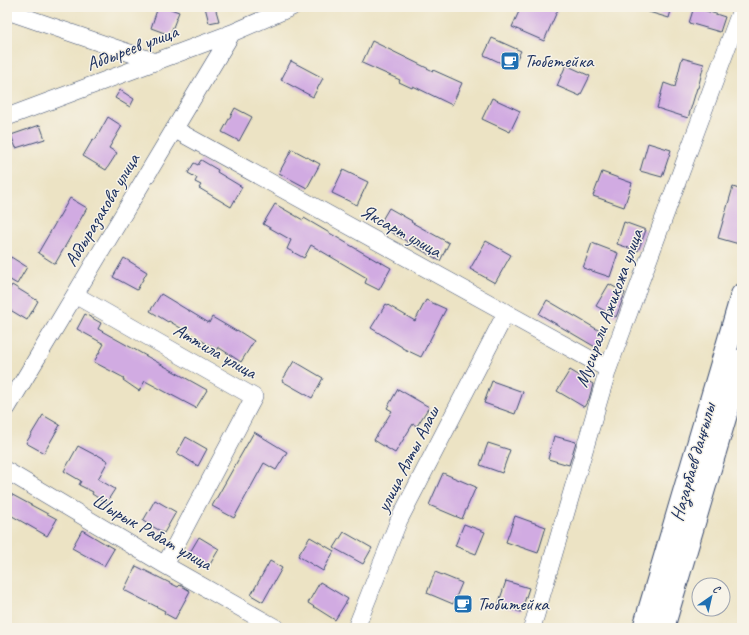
<svg xmlns="http://www.w3.org/2000/svg" width="749" height="635" font-family="Caveat,sans-serif">
<rect width="100%" height="100%" fill="#f7f3e8"/>
<filter id="ink" filterUnits="userSpaceOnUse"><feTurbulence type="fractalNoise" baseFrequency=".025" numOctaves="2"/><feDisplacementMap in="SourceGraphic" scale="8" xChannelSelector="R" yChannelSelector="G"/><feConvolveMatrix kernelMatrix="1 2 1 2 8 2 1 2 1" color-interpolation-filters="sRGB"/></filter>
<filter id="wash" filterUnits="userSpaceOnUse"><feTurbulence type="fractalNoise" baseFrequency=".012" numOctaves="4" result="noise"/><feDisplacementMap in="SourceGraphic" scale="16" xChannelSelector="R" yChannelSelector="G"/><feGaussianBlur stdDeviation="0.9" result="paint"/><feColorMatrix in="noise" values="0 0 0 0 0 0 0 0 0 0 0 0 0 0 0 0 0 1.4 0 .05"/><feComposite in="paint" operator="in"/></filter>
<g filter="url(#wash)">
<rect width="100%" height="100%" fill="#ece3c4"/>
<g id="blocks">
<path fill="#d1abe2" d="M158,7H165L179,12L170,35L151,28Z
M205,7H215L219,21L209,23Z
M521,7H559L544,41L512,27Z
M642,7H672L669,18L642,10Z
M694,7L725,17L720,32L689,23Z
M492,38L521,51L512,68L484,55Z
M372,41L433,71V70L462,83L452,105L413,86L412,88L399,82L400,80L362,63Z
M682,58L704,64L698,88H697L688,118L657,108L664,83L675,87Z
M291,61L323,78L313,97L281,80Z
M566,65L590,76L580,96L557,86Z
M120,90L134,99L130,107L115,98Z
M492,98L520,111L510,132L482,119Z
M235,108L252,117L239,141L222,132Z
M108,117L122,126L109,148L117,153L106,170L83,156L93,139L95,140Z
M40,125L45,139L16,148L11,135Z
M648,143L671,150L662,177L640,171Z
M292,149L320,164L307,188L279,173Z
M201,160L218,170L217,172L242,187L231,207L199,188L201,185L195,182L197,178L188,173L194,163L198,165Z
M343,170L368,182L357,205L332,193Z
M602,172L632,183L624,207L593,196Z
M733,187L742,190V234L739,244L718,238Z
M70,198L87,208L55,264L38,253Z
M275,204L303,220L304,218L377,261V260L391,268L379,290L365,283L367,278L311,245L304,258L287,249L291,240L263,224Z
M389,208L412,221L411,222L449,243L440,261L379,225Z
M624,222L646,230L638,251L617,244Z
M486,241L511,255L495,283L470,269Z
M592,243L618,253L610,277L583,268Z
M11,257L27,267L17,284L7,278V265Z
M124,258L147,272L137,290L113,277Z
M609,284L625,293L616,317L596,306Z
M12,285L38,301L27,320L7,308V293Z
M161,294L209,323L212,317L236,331L237,330L254,341L241,362L218,347L217,350L169,321L168,322L150,311Z
M426,300L446,309L421,357L402,348V347L371,328L386,304L415,321Z
M547,300L605,334L597,348L539,314Z
M85,314L101,323L98,329L207,390L196,408L145,381L139,391L123,380L124,378L94,362L104,344L77,329Z
M294,361L323,378L312,398L282,381Z
M570,370L593,384L589,399L584,407L557,391Z
M492,381L523,392L515,414L484,403Z
M398,389L429,407L417,426L413,424L395,453L374,440L392,411L387,408Z
M43,415L60,425L44,453L26,443Z
M254,432L287,452L276,470L264,463L234,518L212,506Z
M554,436L576,442L569,465L548,459Z
M186,437L207,449L198,466L177,453Z
M488,443L510,450L502,473L480,465Z
M78,446L95,455L96,454L108,461L98,479L115,489L106,503L92,494L93,492L79,485L81,481L64,471Z
M443,473L476,487L462,519L429,505Z
M7,492L57,519L47,536L7,513Z
M155,500L176,512L164,533L143,521Z
M515,516L546,527L538,553L506,542Z
M464,524L485,532L476,554L455,546Z
M82,530L114,549L104,566L72,548Z
M344,532L372,548L363,564L334,548Z
M199,537L219,549L209,566L189,554Z
M310,537L334,551L323,571L298,556Z
M270,561L282,568L263,602L251,595Z
M136,566L178,587L180,585L190,591L175,619L164,613L165,611L124,590Z
M435,572L462,583L453,604L427,593Z
M506,581L529,588L521,612L498,605Z
M320,582L348,599L335,620L308,603Z"/>
</g>
</g>
<g filter="url(#ink)">
<use href="#blocks" fill-opacity="0" stroke="#3a4a6d" stroke-width="1"/>
<g fill="none" stroke-linecap="round" stroke-linejoin="round">
<g stroke="#3a4a6d" stroke-width="18">
<path id="minor" d="M7,11L156,62
M7,117L232,33L292,7
M174,129L608,369
M75,295L254,397L165,565
M7,408L232,33
M7,471L165,565L276,628
M356,628L399,520L506,313
M532,628L608,369L742,7"/>
</g>
<g stroke="#3a4a6d" stroke-width="24">
<path id="major" d="M644,628L742,295
M663,628L742,360"/>
</g>
<use href="#minor" stroke="#fff" stroke-width="17"/>
<use href="#major" stroke="#fff" stroke-width="22"/>
</g>
</g>
<defs>
<g id="cafe-square" transform="scale(1)"><rect x="-9" y="-9" width="18" height="18" rx="4" fill="#1f6fb2" stroke="#f7f3e8"/><path d="M-5.5-4.5H6V0H3Q3 3.5 0 3.5H-2.5Q-5.5 3.5-5.5 0ZM3-3.2v2h1.7v-2ZM-6 4.5H4V6H-6Z" fill="#fff"/></g>
</defs>
<g fill-rule="evenodd">
<use href="#cafe-square" x="510" y="61"/>
<use href="#cafe-square" x="463" y="604"/>
</g>
<g text-anchor="middle" dominant-baseline="central" stroke-width="3" stroke-linejoin="round" paint-order="stroke">
<g font-size="19" fill="#1b2f5e" stroke="#f7f3e8">
<text transform="translate(132 48) rotate(-21)">Абдыреев улица</text>
<text transform="translate(102 210) rotate(-59)">Абдыразакова улица</text>
<text transform="translate(401 231) rotate(29)">Яксарт улица</text>
<text transform="translate(609 308) rotate(-70)">Мусирали Ажикожа улица</text>
<text transform="translate(215 351) rotate(30)">Аттила улица</text>
<text transform="translate(408 459) rotate(-63)">улица Алты Алаш</text>
<text transform="translate(693 462) rotate(-74)">Назарбаев даңғылы</text>
<text transform="translate(152 532) rotate(30)">Шырык Рабат улица</text>
</g>
<g font-size="19" fill="#1b2f5e" stroke="#f7f3e8" text-anchor="start">
<text x="524" y="61">Тюбетейка</text>
<text x="477" y="604">Тюбитейка</text>
</g>
</g>
<rect width="749" height="635" fill="none" stroke="#f7f3e8" stroke-width="24"/>
<g transform="translate(711 597) rotate(34)"><circle r="19" fill="#f7f3e8" stroke="#9fa5b1"/>
<path d="M0-3L7 15L0 10L-7 15Z" fill="#1f6fb2"/>
<text y="-6" font-size="11" font-weight="bold" text-anchor="middle" fill="#1b2f5e">С</text>
</g>
</svg>
